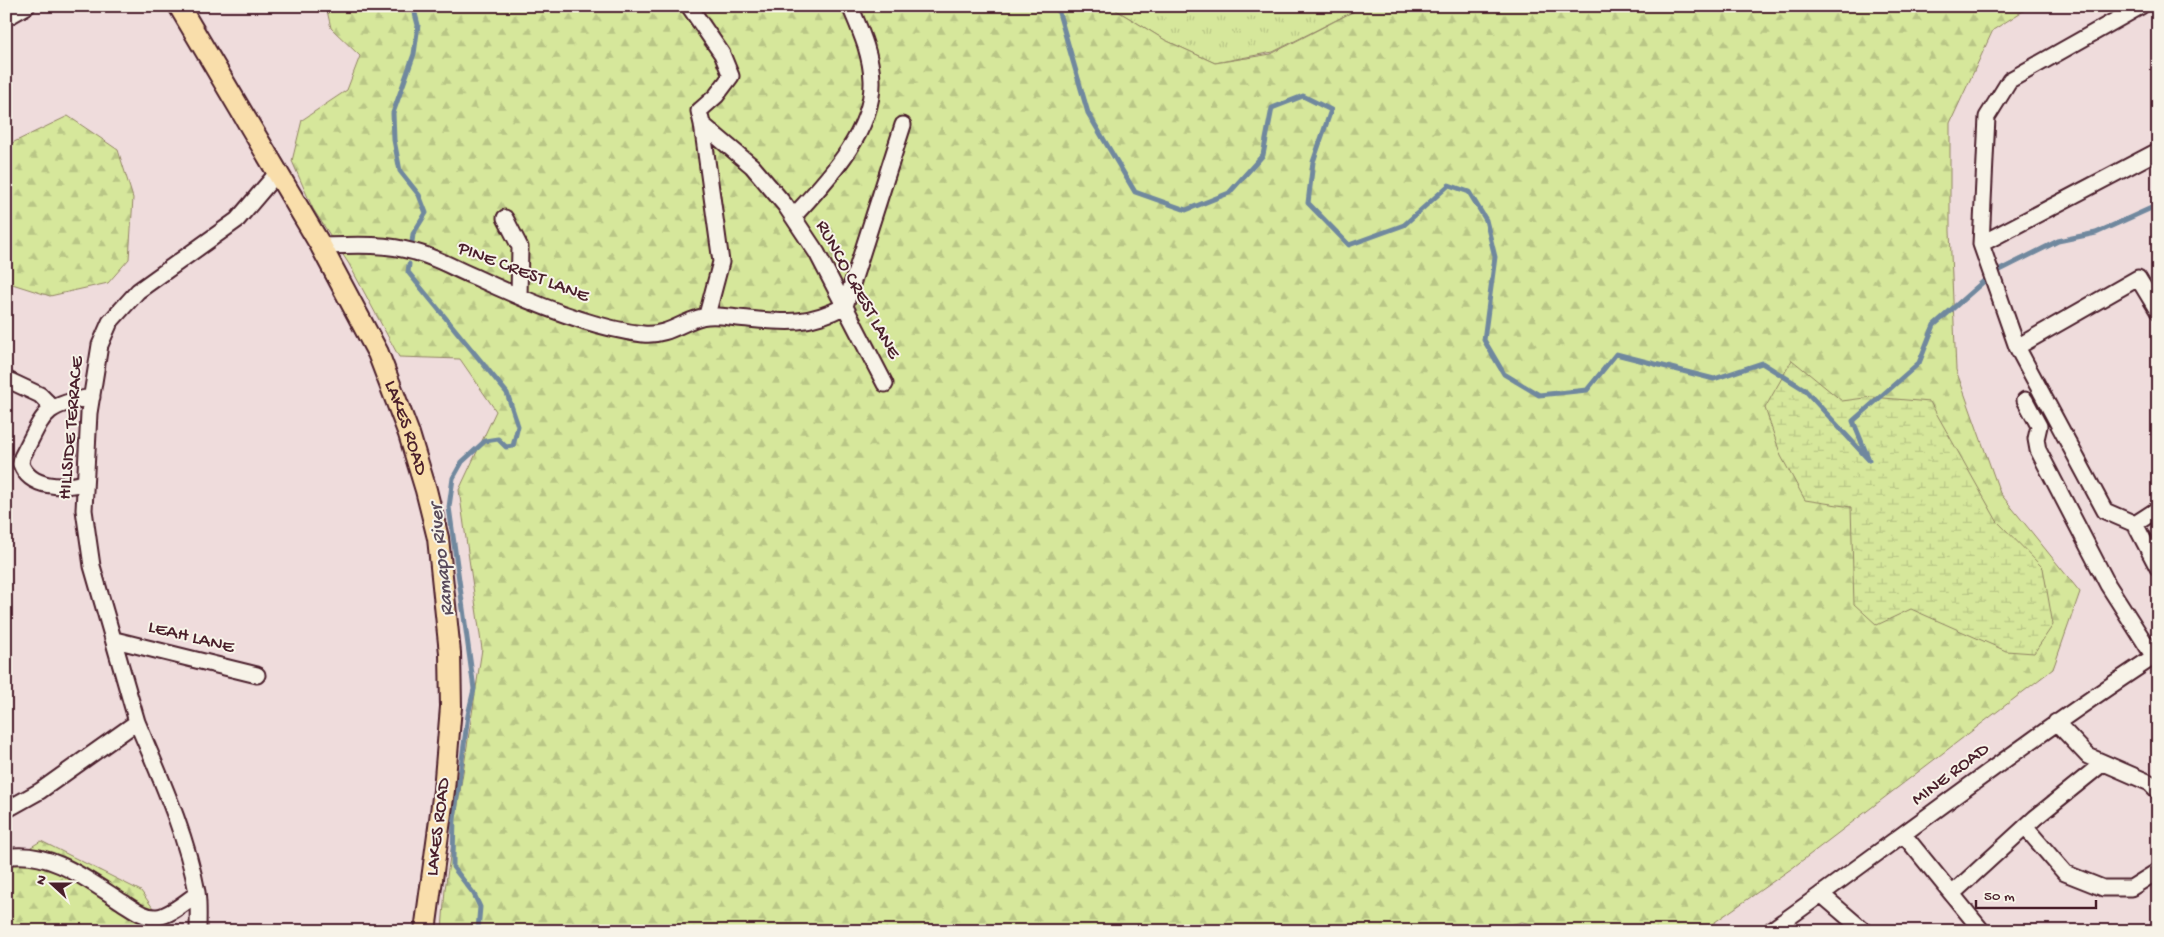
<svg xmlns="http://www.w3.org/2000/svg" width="2164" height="937" font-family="'Gochi Hand',sans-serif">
<defs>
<pattern id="grass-tufts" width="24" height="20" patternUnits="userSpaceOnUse" patternTransform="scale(1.25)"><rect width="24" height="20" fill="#d6e79b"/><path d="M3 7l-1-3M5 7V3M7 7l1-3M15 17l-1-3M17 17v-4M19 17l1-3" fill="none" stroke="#b9c686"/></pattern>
<pattern id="forest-firs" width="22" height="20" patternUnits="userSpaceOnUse" patternTransform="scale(1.25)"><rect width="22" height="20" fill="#d6e79b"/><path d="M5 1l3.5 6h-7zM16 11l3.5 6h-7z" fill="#b9c686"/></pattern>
<pattern id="wetland-marsh" width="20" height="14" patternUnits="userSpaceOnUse" patternTransform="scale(1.25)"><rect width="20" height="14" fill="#d6e79b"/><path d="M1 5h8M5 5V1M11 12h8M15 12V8" fill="none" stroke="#b9c686"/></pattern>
</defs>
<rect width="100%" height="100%" fill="#efdcdc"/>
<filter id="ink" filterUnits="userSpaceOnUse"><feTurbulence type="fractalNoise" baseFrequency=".02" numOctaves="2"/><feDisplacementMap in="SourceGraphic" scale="10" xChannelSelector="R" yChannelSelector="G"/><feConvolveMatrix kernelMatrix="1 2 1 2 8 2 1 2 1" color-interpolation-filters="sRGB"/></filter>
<g filter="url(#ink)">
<path fill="url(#grass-tufts)" stroke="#908363" d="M1115,6H1364L1273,52L1215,63L1165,40L1116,10Z"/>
<path fill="url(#forest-firs)" stroke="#908363" d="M326,6H1115L1116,10L1165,40L1215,63L1271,54L1364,6H2031L1993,30L1950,123V231L1956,370L2000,493L2080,592L2053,669L1791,869L1702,931H1573L1522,922L1483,931H442L445,889L482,649L459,490L496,411L460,359L399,357L349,264L313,209L292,161L302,120L347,90L360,56L331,28Z
M68,116L118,150L133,198L129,259L108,283L50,296L6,282V144L12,143Z
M41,841L141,891L169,931H6V862Z"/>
<path fill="url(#wetland-marsh)" stroke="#908363" d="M1792,360L1842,401L1872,397L1930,402L1997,521L2043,568L2053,625L2034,653L2006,651L1911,609L1877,625L1854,604L1851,507L1805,500L1781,456L1765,408Z"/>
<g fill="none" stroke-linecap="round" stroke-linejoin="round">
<path stroke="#70889e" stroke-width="5" d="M1057,6L1088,113L1135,192L1186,210L1229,193L1263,155L1272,108L1303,96L1331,110L1313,162L1308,203L1349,245L1404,225L1449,185L1469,192L1486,220L1495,257L1484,340L1504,374L1539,395L1587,390L1616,354L1714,379L1762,363L1804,389L1869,460L1853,421L1919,363L1934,325L1992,274L2058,241L2096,233L2158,205
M412,242L413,234L426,213L419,195L400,171L394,140L393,113L414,54L418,25L413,6
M409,264L408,272L507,393L518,426L513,446L506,447L498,439L485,441L462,462L453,478L449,507L474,689L468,715L454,819L453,857V867L474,894L480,907L478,930"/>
<g stroke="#4a1f2b" stroke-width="19">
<path id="minor" d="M689,6L722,54L731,76L716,96L699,111L702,124L752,166L785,205L817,253L885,384
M6,18L27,6
M702,124L721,262L707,315
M793,217C826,181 874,132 872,80C871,53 860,30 850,6
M505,218L520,247L519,296
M1981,244L2158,151
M321,246C353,245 385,243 415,252C436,257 455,269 475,277C522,299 591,328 643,334C669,337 688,317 708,316C718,315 729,317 738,318C782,322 805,327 845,306L903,125
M2158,311L2138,278L2017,347L2105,511L2135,524L2158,568
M2017,347L1981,244L1987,117L2010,80L2141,6
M6,379L40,395L52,407
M2025,400L2039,426L2036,439L2038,450L2108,585L2154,657
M85,483C63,488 30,489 21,464L22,457C45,413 41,406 92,397
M2135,524L2158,509
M115,640L257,675
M137,722C160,777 186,833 197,892C199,905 198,918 198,931
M2056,722L2088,756L2150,783L2158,791
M6,810L40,791L137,722L92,566L84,510L89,413L100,345L110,322L138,291L237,220L278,172
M2025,827L2065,873L2103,888H2131L2158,871
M1904,835L1982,931
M6,857C49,849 88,880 122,902C132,908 144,918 157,917C170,916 186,901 197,894
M1821,894L1864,931
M1952,894L2035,818L2103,763
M1770,931C1899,839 2025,741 2158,654"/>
</g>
<g stroke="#4a1f2b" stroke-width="24">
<g id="major">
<path id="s1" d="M179,6L321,246L378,353L409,434L426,490L438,538L450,653L451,707L444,790L425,931"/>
</g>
</g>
<use href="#minor" stroke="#f7f3e8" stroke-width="15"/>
<use href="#major" stroke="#f9deab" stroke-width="20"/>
</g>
</g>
<g text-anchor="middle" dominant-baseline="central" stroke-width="4" stroke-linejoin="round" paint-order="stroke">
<g font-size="19" fill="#4a1f2b" stroke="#f7f3e8">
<text transform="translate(523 273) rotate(21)">PINE CREST LANE</text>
<text transform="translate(857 290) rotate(61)">RUNCO CREST LANE</text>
<text transform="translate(72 428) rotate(-85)">HILLSIDE TERRACE</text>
<text stroke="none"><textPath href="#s1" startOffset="480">LAKES ROAD</textPath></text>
<text transform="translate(191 638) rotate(14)">LEAH LANE</text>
<text transform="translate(1951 775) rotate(-37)">MINE ROAD</text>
<text transform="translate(439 827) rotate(-83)">LAKES ROAD</text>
</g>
<g font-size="20" font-style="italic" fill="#5a4b5b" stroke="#f7f3e8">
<text transform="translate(443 560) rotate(-96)">Ramapo River</text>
</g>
</g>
<rect width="2164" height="937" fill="none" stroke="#f7f3e8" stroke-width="25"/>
<rect x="12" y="12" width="2139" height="912" fill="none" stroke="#4a1f2b" stroke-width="2" filter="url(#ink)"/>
<g transform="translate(52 884) rotate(291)" stroke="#f7f3e8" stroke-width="4" paint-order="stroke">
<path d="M0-4L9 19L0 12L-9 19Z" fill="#4a1f2b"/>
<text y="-8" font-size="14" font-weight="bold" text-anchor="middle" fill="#4a1f2b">N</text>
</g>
<path d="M1976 900v8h120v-8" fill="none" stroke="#4a1f2b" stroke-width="2.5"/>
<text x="1984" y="900" font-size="15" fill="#4a1f2b" stroke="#f7f3e8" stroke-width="4" paint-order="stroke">50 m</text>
</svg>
